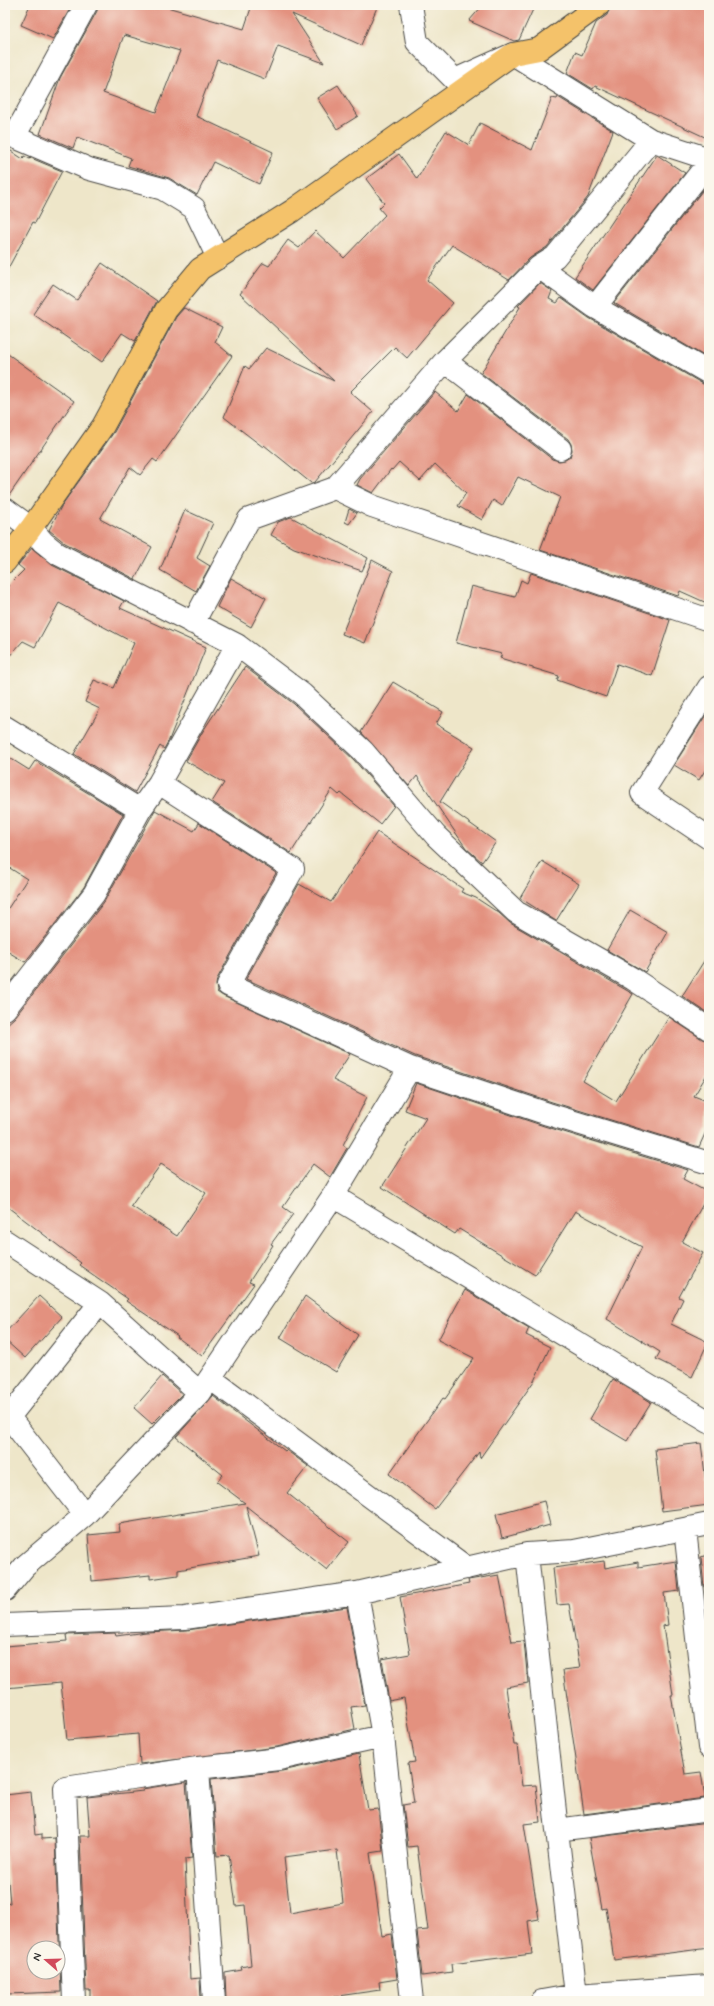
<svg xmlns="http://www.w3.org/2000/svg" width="714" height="2006" font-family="Mynerve,sans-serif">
<rect width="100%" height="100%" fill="#fbf7ec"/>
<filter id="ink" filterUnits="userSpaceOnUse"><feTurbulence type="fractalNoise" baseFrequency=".025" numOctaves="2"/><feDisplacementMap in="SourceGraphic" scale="8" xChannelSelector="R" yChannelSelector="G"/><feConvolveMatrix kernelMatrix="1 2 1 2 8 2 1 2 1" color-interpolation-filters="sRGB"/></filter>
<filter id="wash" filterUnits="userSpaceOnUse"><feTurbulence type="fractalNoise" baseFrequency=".012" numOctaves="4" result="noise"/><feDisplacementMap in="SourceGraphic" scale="16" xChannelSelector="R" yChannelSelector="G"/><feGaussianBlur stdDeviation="0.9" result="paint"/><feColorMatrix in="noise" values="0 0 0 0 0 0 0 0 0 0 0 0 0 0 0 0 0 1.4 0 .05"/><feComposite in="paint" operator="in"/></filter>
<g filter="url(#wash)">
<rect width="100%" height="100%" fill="#eee6c9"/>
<g id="blocks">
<path fill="#e3917f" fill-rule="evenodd" d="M30,5H72L53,39L21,25Z
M98,5H160L244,29L252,5H378L361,45L292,14L324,63L278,46L265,79L217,60L196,116L273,152L259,184L213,162L197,195L169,178L128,166L131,158L77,137L73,148L40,134L60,78L97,11ZM124,35L180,51L156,112L103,93Z
M483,5H535L519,40L514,41L469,21Z
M611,5H709V139L595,86L593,89L567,73L575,52L582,55L596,23L607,15Z
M338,85L358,116L337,129L317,98Z
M558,97L613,131L588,197L547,247L530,258L509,280L452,245L427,280L453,303L407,358L395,347L350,392L373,412L315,482L311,483L264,445L263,447L224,417L245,366L249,369L266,348L334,381L240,294L263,263L269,266L288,240L299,248L315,231L344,258L385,215L379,208L384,203L366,179L399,154L417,179L446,131L469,145L480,123L532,150L552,98L557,99Z
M5,147L23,159L24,156L30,159L31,158L62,171L35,223L33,222L5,274Z
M657,155L685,173L593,290L575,277Z
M706,186L709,188V359L614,303Z
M102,263L157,301L135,341L122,333L102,362L33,314L53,284L77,300Z
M540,283L552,291L549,299L557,303L561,298L589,318L703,384L709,385V604L680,591L678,596L540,550L560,497L518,477L502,506L493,500L482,520L458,506L466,493L435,464L420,481L399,462L392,470L391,469L373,493L357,485L360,479L435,392L458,411L468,394L552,459L559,461L565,460L570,457L572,450L571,444L568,439L481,373L520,307L518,306Z
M184,308L222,327L215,342L232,356L157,462L153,459L140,475L130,467L100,519L152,547L135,579L65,543L49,530L62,505L114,432L176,317Z
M5,352L74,401L8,497H5Z
M349,509L357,513L349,524L345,522Z
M185,510L213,523L197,558L210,566L196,591L160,570Z
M291,517L368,558L362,571L294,548L271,535L278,522Z
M32,548L52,565L124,601L120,608L206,647L169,740L164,749L160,746L135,792L74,754L100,709L85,702L94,680L114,688L134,643L59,603L35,647L23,641L5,661V589L24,570L18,565Z
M372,560L393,571L365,643L342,634Z
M531,573L670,620L652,676L617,664L606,697L557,680L559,676L500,658L502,654L456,643L471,586L515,597L521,580L527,583Z
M231,578L266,598L251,627L217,607Z
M245,667L294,704L354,760L394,806L380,824L341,793L339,795L332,789L291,853L212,802L224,783L186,761L203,731Z
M393,682L443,712L436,724L474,747L440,802L496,842L482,862L466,848L417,776L409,786L361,732Z
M709,710V764L699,780L674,765Z
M5,755L29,770L35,761L123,814L84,887L25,962L5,950V913L27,879L5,865Z
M155,810L194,831L199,823L276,873L217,979L216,985L217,992L223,996L350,1054L333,1080L367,1097L343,1145L347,1148L330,1177L313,1164L283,1207L293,1214L271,1244L273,1245L249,1282L254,1284L202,1356L177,1337L178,1336L126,1301L128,1299L79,1265L81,1263L5,1205V1026L15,1017L104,902ZM161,1164L206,1193L177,1236L131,1206Z
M377,832L463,889L461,892L476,898L499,913L510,923L633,994L583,1081L616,1101L669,1017L702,1039L709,1041V1071L694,1096L709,1102V1125L699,1147L552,1102L415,1056L246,979L299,884L331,902Z
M542,861L579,884L556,921L520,898Z
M630,910L668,932L645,972L607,950Z
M709,953V1014L682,996Z
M416,1083L544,1126L688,1170L683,1179L709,1193L682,1242L703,1253L679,1297L683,1299L671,1324L708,1342L692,1377L656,1359L660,1352L607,1319L642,1247L575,1211L535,1275L459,1229L455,1234L382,1187L426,1118L405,1110Z
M465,1290L529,1328L526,1335L550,1347L534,1381L480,1458L479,1452L435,1509L389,1474L443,1398L445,1399L474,1358L438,1340Z
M39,1296L62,1317L25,1358L5,1340V1333Z
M305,1296L358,1335L336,1372L280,1338Z
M162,1376L182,1394L152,1424L134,1408Z
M613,1379L651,1402L627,1441L590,1419Z
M213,1396L285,1451L286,1450L308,1466L287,1493L349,1542L327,1570L246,1506L259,1556L178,1570V1575L150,1579V1575L92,1581L88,1535L120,1532L119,1524L245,1503L217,1482L223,1475L176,1437Z
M701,1443L709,1505L662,1511L655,1449Z
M544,1501L550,1525L502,1538L496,1514Z
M709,1555V1586L704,1587L701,1557Z
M604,1561L605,1568L638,1562V1567L676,1561L679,1591L664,1593L668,1625L663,1626L673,1695H671L685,1774L701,1772L705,1798L584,1814L563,1670L580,1668L569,1604L557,1605L553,1568Z
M499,1575L512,1642L524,1641L528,1683L506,1687L514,1745H517L522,1786L536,1785L540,1822L524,1824L539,1919L528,1921L532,1954L451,1964L452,1972L422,1976L417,1931L428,1930L417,1846L408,1847L403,1805L414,1803L408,1763L415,1762L404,1698L389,1701L382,1659L410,1654L400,1597L469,1584L468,1580Z
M347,1607L365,1705L351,1707L355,1729L277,1747L140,1764L138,1734L67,1740L61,1683L5,1688V1646L67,1641L66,1635L115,1633L116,1636L146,1632L187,1630Z
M359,1754L368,1810L378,1809L383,1851L370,1853L382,1936L392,1934L397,1979L379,1982L380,1990L331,1997L332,2001H226L225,1973L242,1970L241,1967L251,1965L245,1905L236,1906L229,1855L217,1856L211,1779L282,1771ZM337,1850L343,1903L290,1913L284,1857Z
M186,1782L192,1858L185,1859L190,1979L200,1978L201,2001H90V1990H86L80,1836H90L87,1797L143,1791L142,1789Z
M31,1792L35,1835L42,1834V1839L55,1838L61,1992L7,1994L5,1904L10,1903L5,1849V1795ZM34,1948H58V1972H34Z
M708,1823L709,1948L614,1960L606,1908L602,1909L589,1838Z"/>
</g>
</g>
<g filter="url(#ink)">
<use href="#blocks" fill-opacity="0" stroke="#484743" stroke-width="1"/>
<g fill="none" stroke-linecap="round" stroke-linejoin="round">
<g stroke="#484743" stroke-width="24">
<path id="minor" d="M411,5L417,42L455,80L513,54L651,140L555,257L539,267L445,361L335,488L372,506L709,620
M5,133L89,169L163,189L194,208L218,258
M14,137L86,5
M651,140L709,159
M539,267L595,307L709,162
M595,307L709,373
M445,361L560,449
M5,509L31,528L43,542L58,554L237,645L302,694L363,751L436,836L516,912L633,979L709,1029
M193,623L249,519L335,488
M709,687L642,793L709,838
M5,727L140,810
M159,783L293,869L228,985L410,1068
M5,1009L94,894L140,810L159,783L237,645
M333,1196L709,1422
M5,1241L100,1303L200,1393
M210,1378L467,1568
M5,1413L9,1417L100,1303
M9,1417L85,1515
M685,1529L709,1747
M527,1554L557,1830
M5,1590L25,1566L85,1515L200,1393L333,1196L410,1068L548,1114L709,1163
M357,1593L383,1736L412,2001
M5,1625L185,1618L357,1593L527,1554L574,1551L709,1524
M198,1768L279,1759L383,1736
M576,1995L557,1830L709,1810
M74,2001L65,1788L198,1768L214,2001
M542,2001L576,1995L709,1986"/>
</g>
<g stroke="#484743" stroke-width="24">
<path id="major" d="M5,562L31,528L103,426L166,310L200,269L292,211L513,54L539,49L599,5"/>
</g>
<use href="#minor" stroke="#fff" stroke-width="22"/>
<use href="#major" stroke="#f4c26a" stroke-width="22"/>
</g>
</g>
<rect width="714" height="2006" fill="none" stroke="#fbf7ec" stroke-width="20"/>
<g transform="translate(46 1960) rotate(290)"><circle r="19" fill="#fbf7ec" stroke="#a8a59f"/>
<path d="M0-3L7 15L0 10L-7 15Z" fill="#d1495b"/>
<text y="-6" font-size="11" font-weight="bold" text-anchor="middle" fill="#2b2b2b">N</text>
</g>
</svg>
